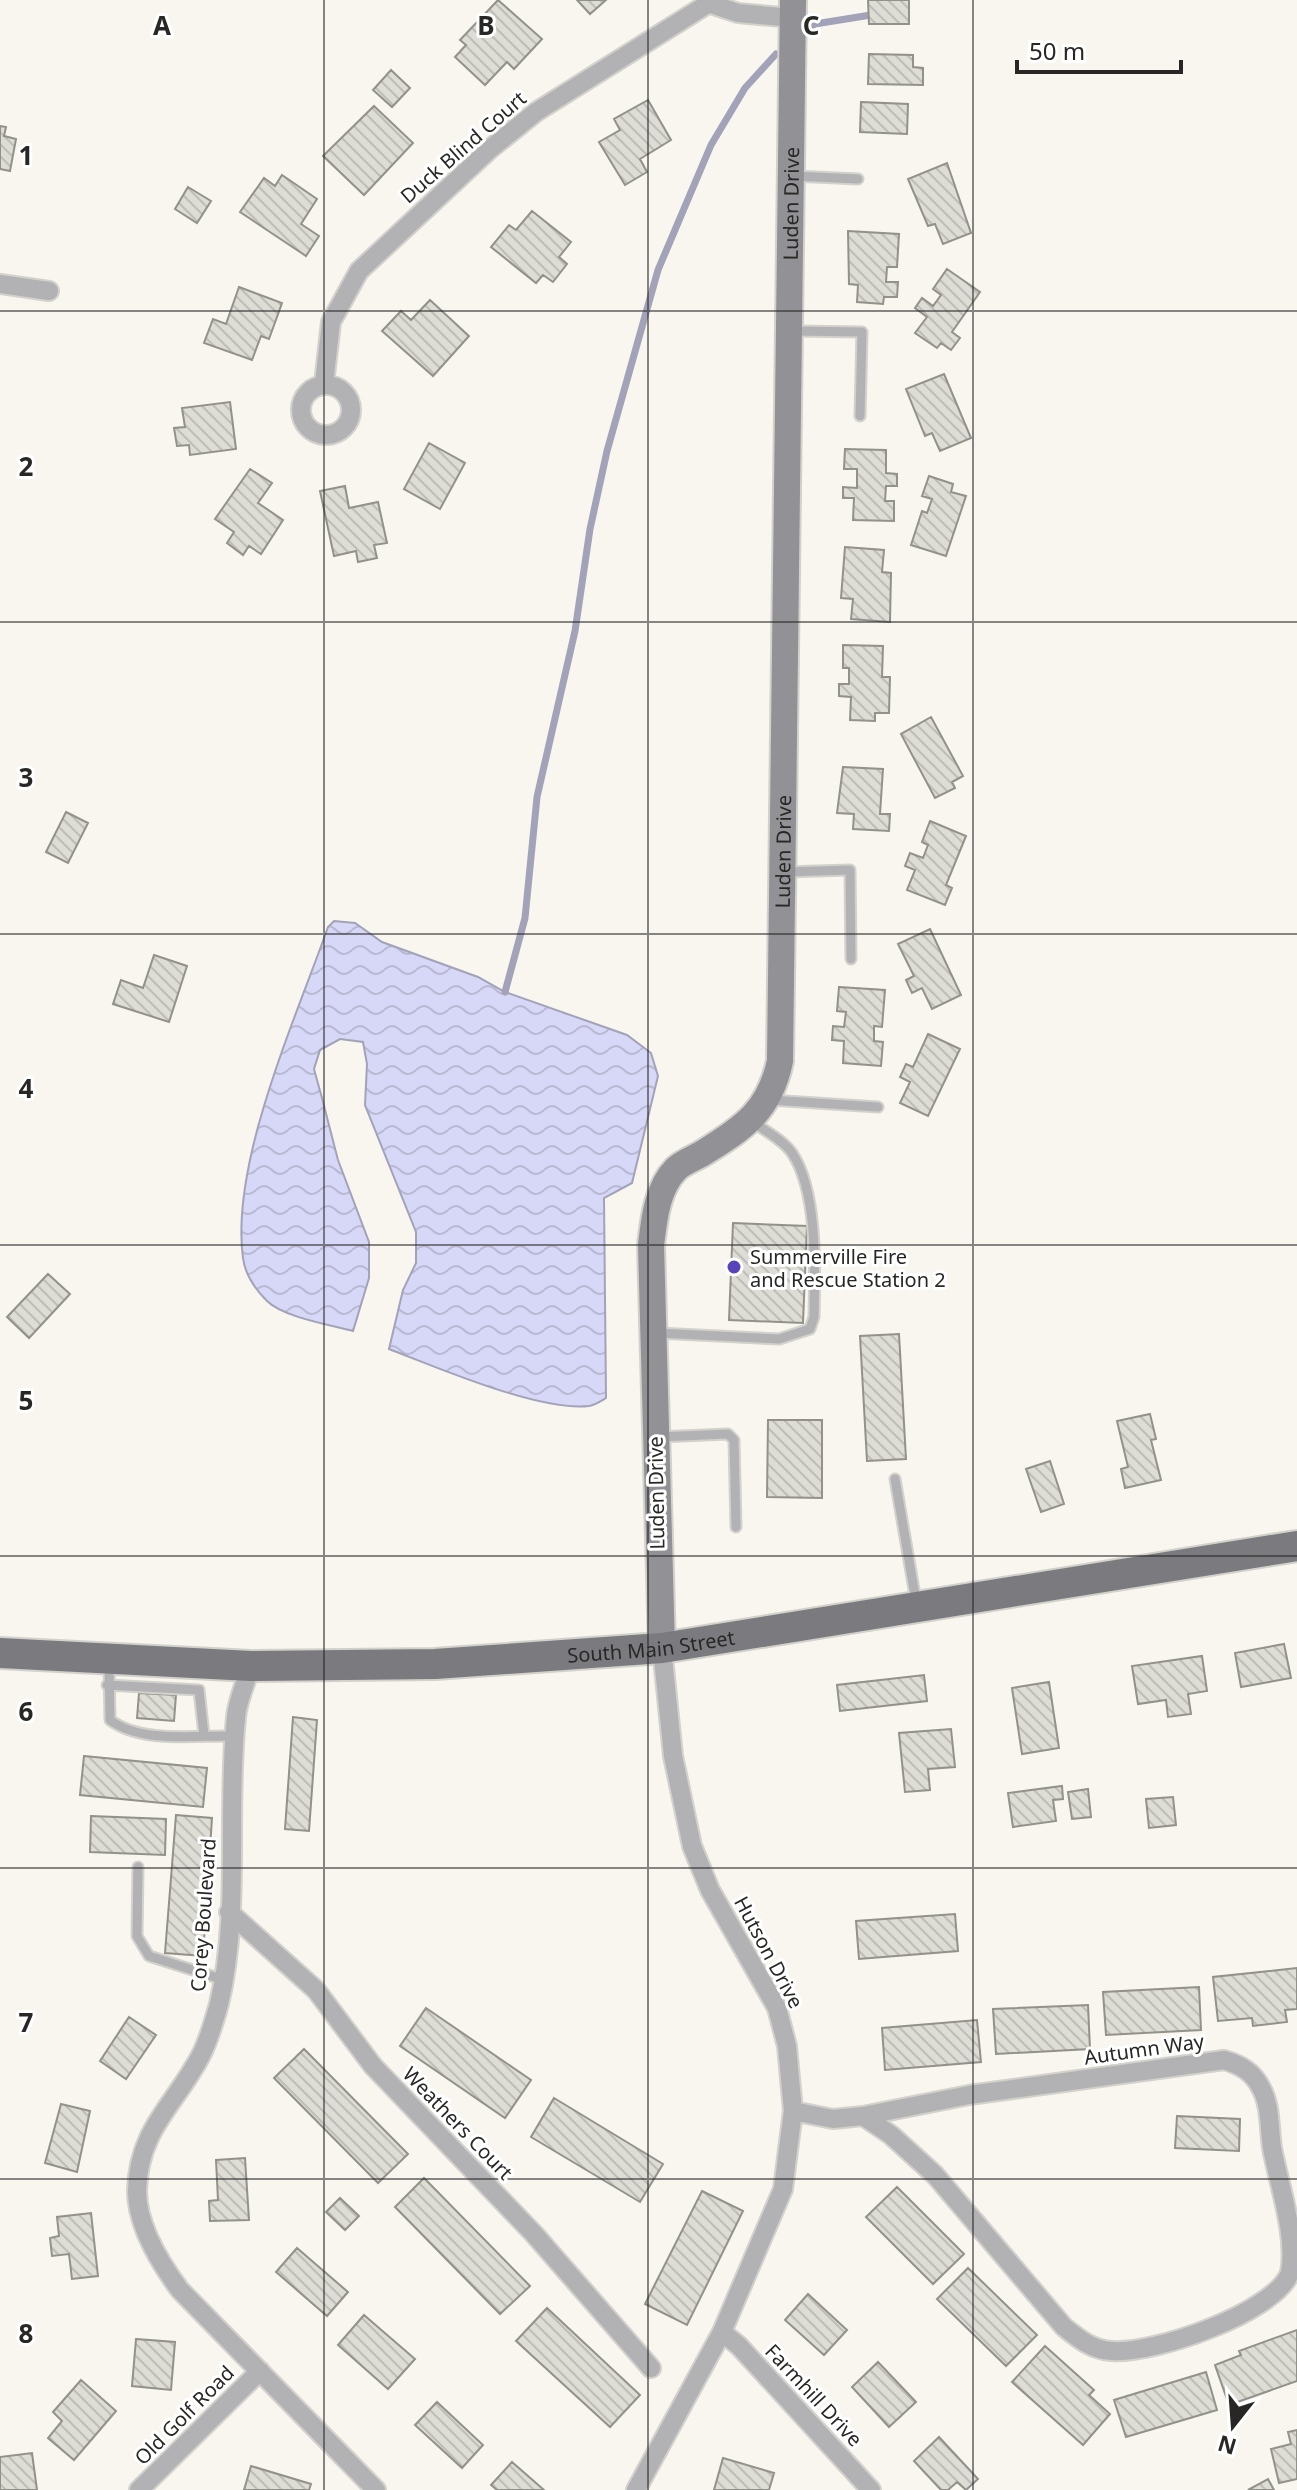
<svg xmlns="http://www.w3.org/2000/svg" width="1297" height="2490" font-family="'Noto Sans',sans-serif">
<defs>
<pattern id="water-waves" width="16" height="10" patternUnits="userSpaceOnUse" patternTransform="scale(2)"><rect width="16" height="10" fill="#d7d7f7"/><path d="M0 5q4-4 8 0t8 0" fill="none" stroke="#b9b9d4"/></pattern>
<pattern id="building-back-hatch" width="6" height="6" patternUnits="userSpaceOnUse" patternTransform="scale(2)"><rect width="6" height="6" fill="#dddcd5"/><path d="M-1 5l2 2M0 0l6 6M5-1l2 2" fill="none" stroke="#bebdb7"/></pattern>
</defs>
<rect width="100%" height="100%" fill="#f8f6ef"/>
<path fill="url(#water-waves)" stroke="#a2a2b8" stroke-width="2" d="M334,921L355,923L382,942L478,977L505,992L627,1035L651,1053L658,1076L632,1183L604,1198L606,1398C601,1401 595,1405 589,1406C540,1412 436,1367 389,1349L403,1290L416,1263V1232L365,1105L367,1064L363,1042L340,1039L320,1050L314,1069L322,1098L338,1160L369,1242V1278L353,1331C330,1325 283,1317 267,1301C256,1290 245,1274 243,1258C230,1163 296,1018 328,927Z"/>
<g fill="none" stroke-linecap="round" stroke-linejoin="round">
<path stroke="#a2a2b8" stroke-width="7" d="M809,28L815,24L877,14
M505,992L525,918L537,797L575,631L590,529L607,451L658,270L711,145L745,88L776,54"/>
</g>
<path fill="url(#building-back-hatch)" stroke="#92918a" stroke-width="2" d="M498,0L542,39L514,69L507,62L485,85L455,57L466,45L460,40Z
M577,0H606L590,14Z
M868,0H909V24H869Z
M869,54L913,55V67L923,68V85L868,84Z
M391,70L410,88L392,107L373,90Z
M648,100L671,140L640,159L647,172L625,185L599,142L620,130L614,119Z
M861,102L908,104L907,134L860,132Z
M374,106L413,143L364,195L323,156Z
M0,126L6,127L4,136L16,139L10,171L0,169Z
M947,163L971,233L943,244L935,224L928,226L908,179Z
M282,175L317,199L301,224L319,236L306,256L240,212L264,178L275,186Z
M188,187L211,201L197,223L175,209Z
M532,211L571,242L559,257L567,264L553,282L543,275L536,283L491,247L509,225L516,230Z
M848,231L899,234L897,267H887L886,282H898L897,297H884L883,304L857,302L858,285L849,284Z
M947,269L980,292L952,332L960,338L951,350L941,343L937,348L915,333L927,317L915,308L922,298L933,306L941,295L933,289Z
M239,287L282,303L269,339L261,336L252,360L204,343L213,319L226,324Z
M430,300L469,336L433,376L382,331L401,311L411,320Z
M944,374L971,438L940,451L932,433L925,436L906,389Z
M230,402L236,449L190,455L189,445L177,446L174,428L185,427L182,408Z
M429,443L465,463L440,509L404,489Z
M845,449L886,450V473L897,474V486H886L885,501H894V521L853,520L854,498H843V487L857,488V469H844Z
M250,469L272,483L258,503L283,520L261,554L249,546L243,555L227,543L234,532L215,519Z
M929,476L953,484L951,492L966,496L946,556L911,545L922,511L927,513L932,499L922,496Z
M345,486L349,508L378,502L387,543L374,545L377,558L358,562L356,551L334,556L320,491Z
M845,547L884,550L882,572L891,573L890,622L851,619L853,599L841,598Z
M843,645L883,646L882,677H890L889,713H875V721L850,720L851,697L839,696V684H849V668H843Z
M931,717L963,776L952,782L955,788L935,798L901,734Z
M843,767L883,769L880,814H890L889,831L853,829L854,814L837,813Z
M66,812L88,823L68,863L46,852Z
M930,821L966,836L946,885L952,888L945,905L907,890L915,870L905,866L910,853L923,858L928,845L922,842Z
M930,929L961,995L932,1009L922,988L912,993L906,980L914,976L898,944Z
M154,955L187,966L169,1022L113,1004L121,980L143,988Z
M839,987L885,990L882,1027L874,1026V1041L883,1042L881,1066L843,1063L844,1041L832,1040L833,1026L844,1027L846,1012L837,1011Z
M928,1034L960,1049L928,1116L900,1103L910,1082L900,1077L906,1064L913,1067Z
M733,1223L807,1226L803,1323L729,1320Z
M48,1274L70,1294L29,1338L7,1317Z
M899,1334L906,1459L867,1461L860,1336Z
M1150,1414L1156,1439L1151,1440L1161,1480L1125,1488L1121,1469L1128,1467L1117,1421Z
M768,1420H822V1498L767,1497Z
M1050,1461L1064,1504L1041,1512L1026,1469Z
M1284,1644L1291,1678L1241,1687L1235,1653Z
M1202,1656L1207,1691L1188,1694L1191,1714L1168,1717L1166,1700L1138,1704L1132,1666Z
M924,1675L927,1701L840,1711L837,1685Z
M1049,1682L1059,1748L1022,1754L1012,1688Z
M139,1693L176,1695L174,1721L137,1718Z
M293,1717L317,1720L309,1831L285,1829Z
M951,1729L955,1767L928,1769L930,1790L905,1792L899,1733Z
M84,1756L207,1768L203,1807L80,1795Z
M1062,1786L1063,1799L1053,1800L1056,1821L1013,1827L1008,1793Z
M1088,1789L1091,1817L1072,1819L1068,1792Z
M1173,1797L1176,1825L1149,1828L1146,1799Z
M176,1815L212,1818L203,1956L165,1953Z
M91,1816L166,1819L165,1855L90,1852Z
M955,1914L958,1951L859,1959L856,1921Z
M1297,1968V2009L1285,2010L1287,2022L1253,2026L1252,2018L1218,2021L1213,1977Z
M1199,1987L1201,2030L1106,2035L1103,1992Z
M1088,2005L1090,2049L996,2054L993,2009Z
M426,2008L531,2080L505,2118L400,2046Z
M129,2017L156,2035L126,2079L100,2061Z
M977,2020L981,2062L885,2070L882,2028Z
M304,2049L408,2154L378,2183L274,2078Z
M554,2098L663,2164L640,2202L531,2137Z
M61,2104L90,2111L77,2172L45,2163Z
M1177,2116L1240,2119L1239,2151L1175,2148Z
M245,2158L249,2220L210,2221L209,2201L218,2200L216,2160Z
M424,2178L530,2286L500,2314L395,2207Z
M897,2187L964,2254L933,2284L866,2217Z
M702,2191L743,2211L687,2325L645,2304Z
M340,2198L359,2216L345,2230L326,2212Z
M91,2213L98,2276L72,2279L69,2254L52,2256L50,2238L59,2236L57,2217Z
M297,2248L348,2292L327,2316L276,2272Z
M968,2268L1037,2335L1006,2366L937,2299Z
M808,2294L847,2330L824,2355L785,2320Z
M547,2308L640,2395L610,2427L516,2341Z
M364,2315L415,2359L388,2389L338,2345Z
M1297,2330V2381L1229,2405L1215,2365L1241,2355L1239,2351Z
M136,2339L175,2342L171,2390L132,2386Z
M1045,2346L1094,2390L1089,2395L1110,2414L1083,2445L1012,2382Z
M878,2362L916,2402L889,2427L852,2387Z
M1206,2372L1217,2410L1126,2437L1114,2400Z
M81,2380L116,2411L74,2460L48,2438L62,2421L53,2412Z
M437,2402L483,2445L462,2468L415,2425Z
M1297,2430V2479L1279,2483L1271,2449L1291,2444L1288,2432Z
M939,2437L978,2479L966,2490L957,2482L948,2490H941L914,2461Z
M32,2453L37,2490H0V2457Z
M723,2458L774,2473L769,2490H714Z
M512,2462L544,2490H497L491,2485Z
M251,2466L311,2484L309,2490H244Z
M1268,2479L1274,2490H1248Z"/>
<g fill="none" stroke-linecap="round" stroke-linejoin="round">
<g stroke="#d3d1cb" stroke-width="13">
<path id="lane" d="M794,176L858,179
M793,331L862,332L860,416
M785,872L850,870L851,959
M770,1100L878,1107
M657,1333L779,1339L810,1329L814,1317C815,1271 818,1191 792,1153C783,1140 765,1131 753,1122
M658,1437L728,1434L734,1440L736,1527
M895,1479L916,1601
M109,1665L110,1720C142,1744 197,1735 236,1736
M107,1685L199,1690L204,1735
M138,1867L137,1936L149,1956L224,1980"/>
</g>
<g stroke="#d3d1cb" stroke-width="22">
<path id="street" d="M708,3L738,13L793,18
M0,284L49,291
M324,384L331,322L359,271L490,149L536,112L714,0
M301 410a25 25 0 1 1 50 0a25 25 0 1 1-50 0Z
M251,1666C246,1682 237,1701 236,1718C226,1812 241,1911 219,2004C214,2021 209,2040 201,2055C176,2104 138,2129 137,2191C137,2226 160,2263 180,2290L376,2490
M229,1912L316,1990L373,2066L534,2234L651,2368
M1224,2060C1241,2065 1253,2072 1261,2088C1271,2106 1269,2128 1272,2148C1279,2185 1297,2235 1290,2273C1274,2313 1154,2354 1112,2351C1092,2350 1079,2339 1064,2327L935,2175L891,2135L863,2116L969,2095Z
M793,2111L833,2119L863,2116
M722,2332L739,2346L871,2490
M139,2490L260,2371
M636,2490L722,2332L783,2189L793,2111L787,2046L777,2008L710,1890L692,1846L673,1756L662,1648"/>
</g>
<g stroke="#d3d1cb" stroke-width="30">
<g id="secondary">
<path id="s1" d="M662,1648L651,1245C654,1220 657,1188 676,1169C683,1162 695,1158 703,1153C744,1128 770,1110 780,1061L793,0"/>
</g>
</g>
<g stroke="#d3d1cb" stroke-width="34">
<g id="primary">
<path id="s2" d="M0,1653L251,1666L435,1664L662,1648L1297,1546"/>
</g>
</g>
<use href="#lane" stroke="#b2b2b5" stroke-width="9"/>
<use href="#street" stroke="#b2b2b5" stroke-width="18"/>
<use href="#secondary" stroke="#919196" stroke-width="26"/>
<use href="#primary" stroke="#7a7a7f" stroke-width="30"/>
</g>
<path fill="none" stroke="#282725" stroke-width="2" stroke-opacity="0.55" d="M324,0V2490M648,0V2490M973,0V2490M0,311H1297M0,622H1297M0,934H1297M0,1245H1297M0,1556H1297M0,1868H1297M0,2179H1297"/>
<circle fill="#5943bb" stroke="#fff" stroke-width="3" cx="734" cy="1267" r="8"/>
<g text-anchor="middle" dominant-baseline="central" stroke-width="6" stroke-linejoin="round" paint-order="stroke">
<g font-size="20" fill="#282725" stroke="#fff">
<text transform="translate(463 147) rotate(-41)">Duck Blind Court</text>
<text stroke="none"><textPath href="#s1" startOffset="1498">Luden Drive</textPath></text>
<text stroke="none"><textPath href="#s1" startOffset="850">Luden Drive</textPath></text>
<text transform="translate(656 1493) rotate(-91)">Luden Drive</text>
<text stroke="none"><textPath href="#s2" startOffset="652">South Main Street</textPath></text>
<text transform="translate(203 1915) rotate(-86)">Corey Boulevard</text>
<text transform="translate(769 1952) rotate(62)">Hutson Drive</text>
<text transform="translate(1144 2049) rotate(-8)">Autumn Way</text>
<text transform="translate(458 2123) rotate(46)">Weathers Court</text>
<text transform="translate(814 2395) rotate(47)">Farmhill Drive</text>
<text transform="translate(184 2415) rotate(-45)">Old Golf Road</text>
</g>
<g font-size="20" fill="#282725" stroke="#fff" text-anchor="start">
<text x="750" y="1256">Summerville Fire<tspan x="750" dy="23">and Rescue Station 2</tspan></text>
</g>
</g>
<g font-size="26" text-anchor="middle" font-weight="bold" fill="#282725" stroke="#fff" stroke-width="6" stroke-linejoin="round" paint-order="stroke">
<text x="162" y="35">A</text>
<text x="486" y="35">B</text>
<text x="811" y="35">C</text>
<text x="26" y="165">1</text>
<text x="26" y="476">2</text>
<text x="26" y="787">3</text>
<text x="26" y="1098">4</text>
<text x="26" y="1410">5</text>
<text x="26" y="1721">6</text>
<text x="26" y="2032">7</text>
<text x="26" y="2343">8</text>
</g>
<g transform="translate(1233 2426) rotate(197)" stroke="#ffffff" stroke-width="6" paint-order="stroke">
<path d="M0-6L14 30L0 20L-14 30Z" fill="#282725"/>
<text y="-12" font-size="22" font-weight="bold" text-anchor="middle" fill="#282725">N</text>
</g>
<path d="M1017 60v12h164v-12" fill="none" stroke="#282725" stroke-width="4"/>
<text x="1029" y="60" font-size="24" fill="#282725" stroke="#ffffff" stroke-width="6" paint-order="stroke">50 m</text>
</svg>
